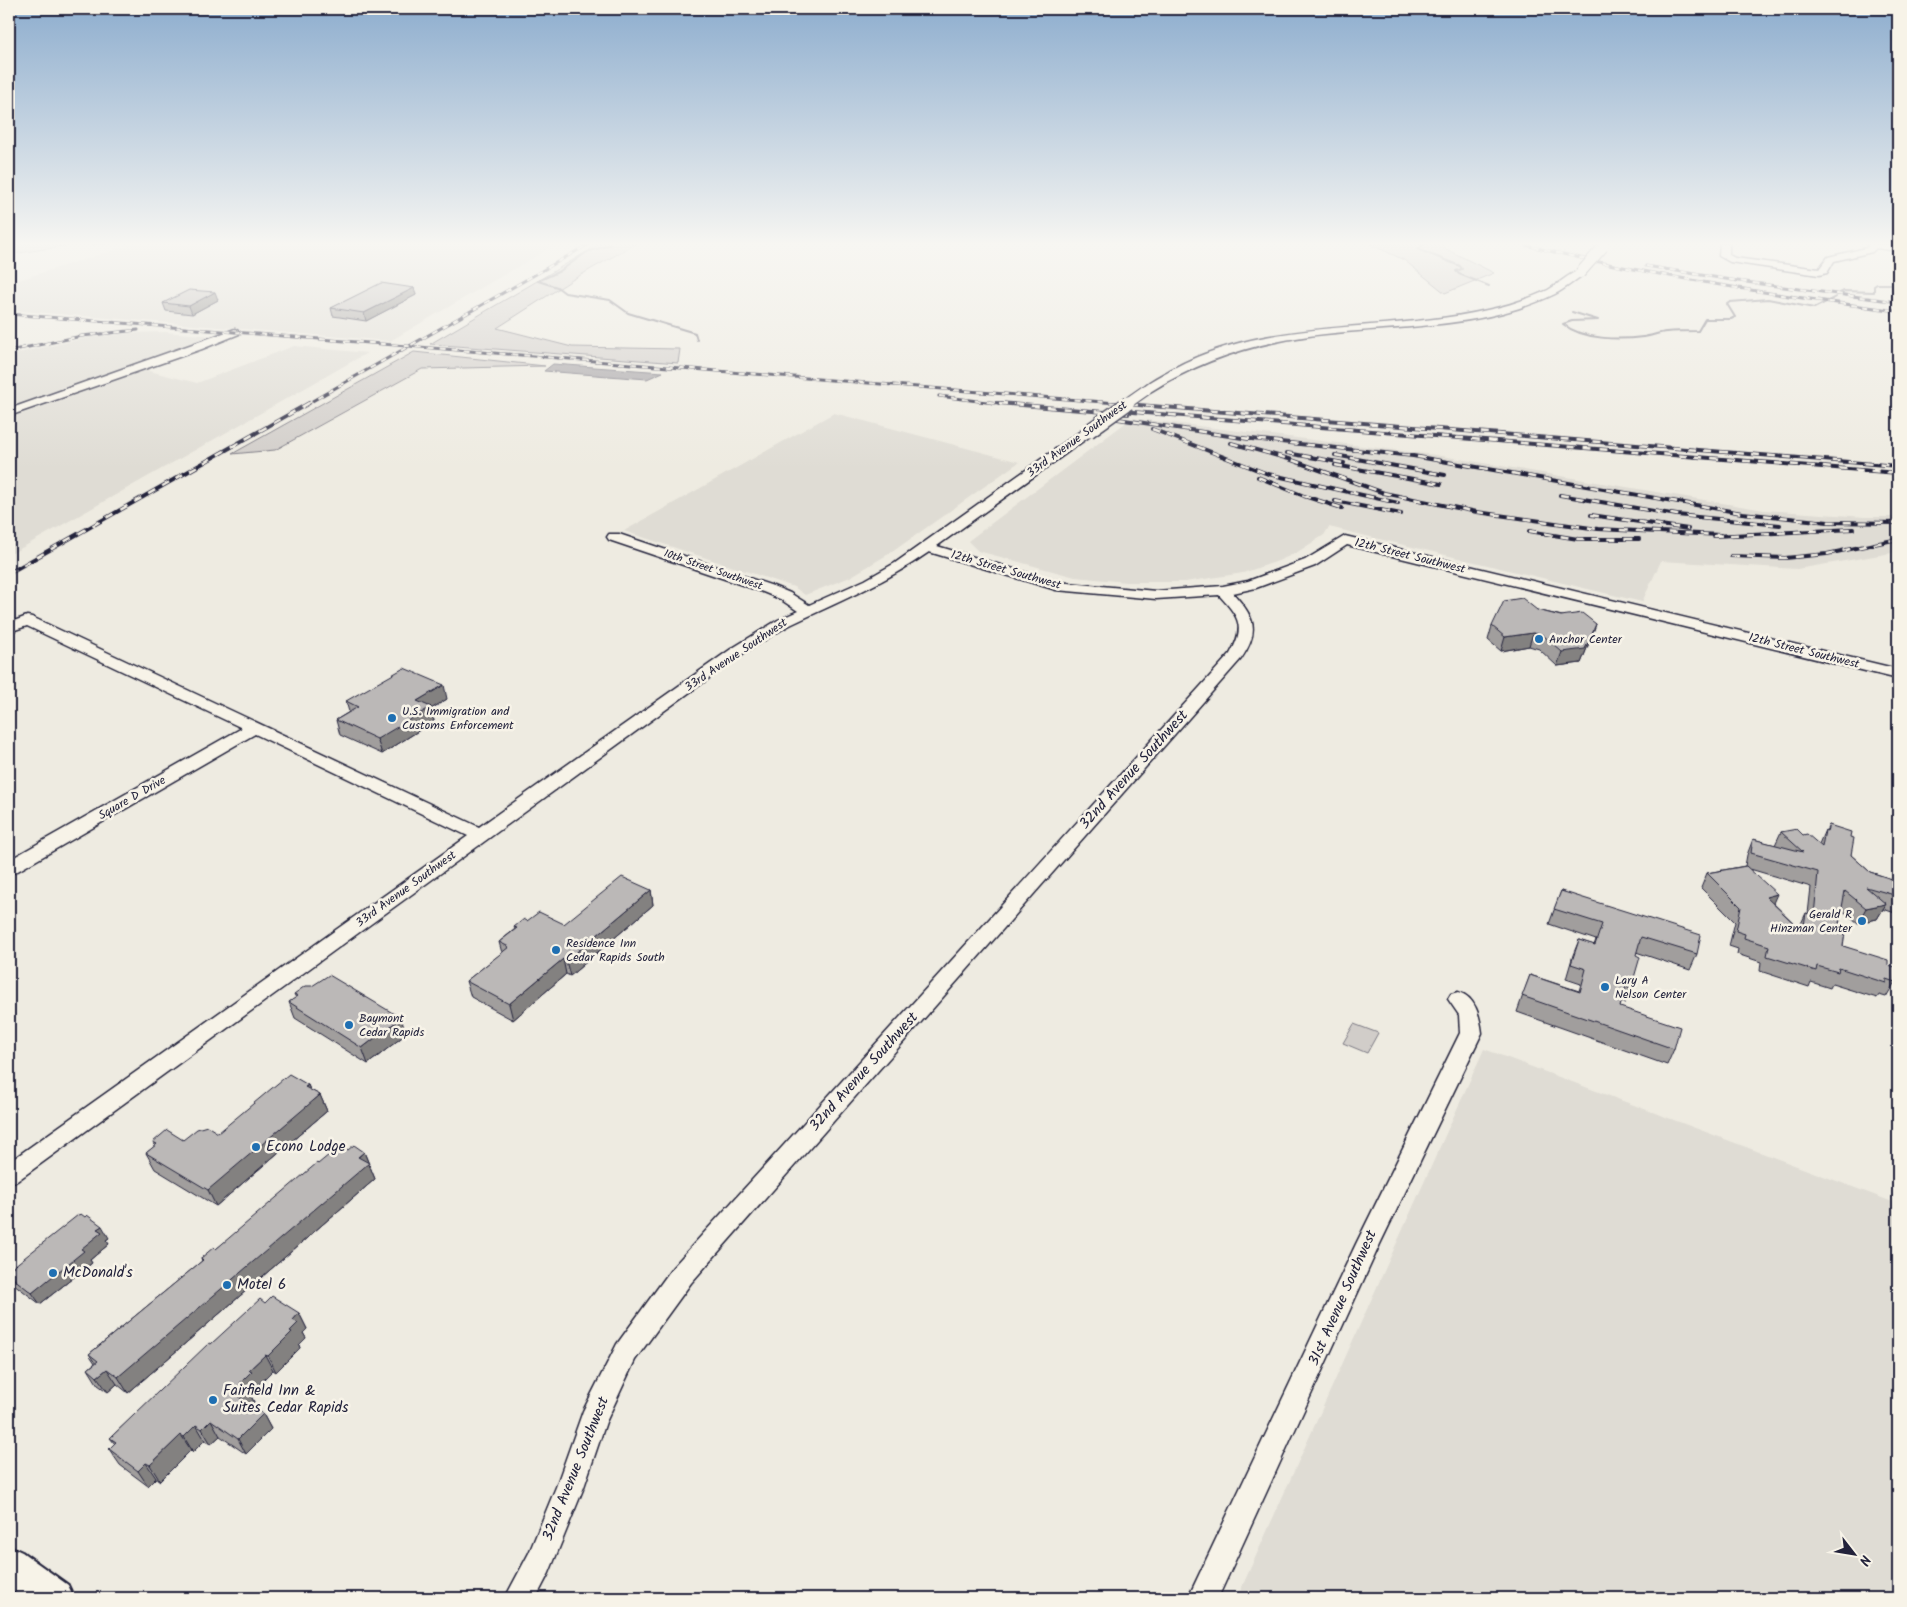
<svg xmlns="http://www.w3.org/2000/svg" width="1907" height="1607" font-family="Kalam,sans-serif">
<rect width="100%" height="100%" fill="#eeebe1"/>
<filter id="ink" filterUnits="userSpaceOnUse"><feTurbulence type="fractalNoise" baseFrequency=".02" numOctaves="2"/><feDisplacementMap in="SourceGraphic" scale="10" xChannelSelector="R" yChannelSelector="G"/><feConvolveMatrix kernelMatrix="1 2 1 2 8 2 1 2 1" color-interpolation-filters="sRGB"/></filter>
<g filter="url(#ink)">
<path fill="#dfdcd4" d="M133,244H557L390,341L9,310V283Z
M165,332L215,336L9,409V355L90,337L130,333Z
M294,346L367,353L9,555V418L145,370L197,383Z
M834,413L1019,462L892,552L850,577L805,595L794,587L624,531Z
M1132,418L1435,455L1764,510L1865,517H1898V552L1797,569L1661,561L1642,602L1329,527L1324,535L1296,553L1278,561L1243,573L1185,582H1126L1075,577L978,551L968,541Z
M1484,1049L1898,1204V1598H1237Z"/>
<path fill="#d1cdc9" stroke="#7a7882" d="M9,244H109L64,246L12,254H9Z
M600,244H635L572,280L497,328L572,347L680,349L678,363L430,344Z
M1370,244H1441L1446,249L1494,273L1445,293L1404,260Z
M414,352L545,366L422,369L275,450L232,454Z
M1354,1024L1378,1033L1367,1053L1343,1043Z"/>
<path fill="#a6a3a6" stroke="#716f7b" d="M553,364L663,372L647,379L544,371Z"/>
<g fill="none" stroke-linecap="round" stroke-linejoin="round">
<path stroke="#716f7b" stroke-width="2" d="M612,244L587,252L560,271L538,281L557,287L565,293L610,300L628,313L695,333L697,340
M1425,244L1417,249L1460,266L1462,269L1456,271L1459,274L1489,286
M1840,293L1844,291L1874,292V286L1877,284H1898
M1572,312L1598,320L1572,321L1563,324C1583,340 1619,340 1643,337C1651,336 1658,333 1666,332C1677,331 1687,331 1698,331L1705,319H1731L1735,317L1727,304L1730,302L1768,299L1814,308L1836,297"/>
<g stroke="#22223b" stroke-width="3">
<path id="minor" d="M1720,244H1729V255L1735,258L1819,269L1828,257L1866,248L1868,246L1866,244L1898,245V251L1876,248L1872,252L1834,261L1827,273L1819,275L1730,262L1719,256Z
M1580,270L1583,271V275C1574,281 1565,289 1555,294C1479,331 1391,325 1309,336C1252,344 1199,361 1150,392L1146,393L1140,390C1148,381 1162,375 1172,369C1269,316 1383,334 1487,310C1508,306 1528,299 1548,290C1559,284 1568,274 1580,270Z
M235,329L240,332L239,334L202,349L9,416V409Z
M1089,427L1095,431L1093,434L937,546L1057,582L1156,591L1223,586L1248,581L1305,560L1345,536L1898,669V679L1347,545L1315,566L1256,588L1233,593C1254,617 1261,630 1241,659L691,1283L635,1360L606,1422L584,1487L549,1573L536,1598H505L529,1553L556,1487L583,1411L617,1344L673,1267L1230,654C1246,626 1239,617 1219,595L1156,599L1056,590L929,552C885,583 838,602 790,625C773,634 757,645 741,655L17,1181L9,1183V1162L468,836L255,734L16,872L9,874V860L242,728L27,626L9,632V623L27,616L32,617L479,827L731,649L778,620L798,611L780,599L763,592L609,540L607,537L609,534H619L773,586L790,593L809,605L865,580L895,563L1085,428Z
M1458,992C1476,997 1480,1017 1482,1033L1380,1244L1218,1598H1188L1356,1244L1460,1033L1459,1015L1448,999L1451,994Z"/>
</g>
<g stroke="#22223b" stroke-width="4">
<path id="major" d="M9,1546L22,1552L68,1585L74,1598H23L9,1588Z"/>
</g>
<use href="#minor" fill="#f7f3e8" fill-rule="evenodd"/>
<use href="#major" fill="#f7f3e8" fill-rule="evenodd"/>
<g stroke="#22223b" stroke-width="3">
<path id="rail-far1" d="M1521,244C1645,275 1771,295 1898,311
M1646,266L1738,281L1898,302
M9,314L1129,404
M9,351L82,336L138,330
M939,396L994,403
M989,402L1014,404
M307,404L589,244"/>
</g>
<g stroke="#22223b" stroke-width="4">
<path id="rail" d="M999,403L1128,414
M1114,403L1898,466
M1121,411L1898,473
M1118,419L1249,439
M1152,429L1268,474L1398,503
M1242,438L1413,456L1742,513L1828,522L1898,523
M1231,443L1289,459L1384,493L1477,512L1598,529L1720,535
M1287,453L1344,463
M1335,455L1445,475
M1335,465L1441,484
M1258,477L1304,496L1342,508
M1560,495L1677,515L1780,525
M1335,501L1401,514
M1591,515L1688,529
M1529,531L1578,539H1639
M1714,536L1853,529
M1731,556L1785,558L1827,554L1898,539
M9,573L309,403"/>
</g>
<use href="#rail-far1" stroke="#f7f3e8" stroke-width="2" stroke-dasharray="6" stroke-linecap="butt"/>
<use href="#rail" stroke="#f7f3e8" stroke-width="2.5" stroke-dasharray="8" stroke-linecap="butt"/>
<g stroke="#22223b" stroke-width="12" stroke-linecap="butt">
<path id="minor-bridge-far1" d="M1580,273L1603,247
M1126,404L1146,390"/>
</g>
<g stroke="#22223b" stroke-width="16" stroke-linecap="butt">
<path id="minor-bridge" d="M1089,431L1128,403"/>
</g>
<use href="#minor-bridge-far1" stroke="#f7f3e8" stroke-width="10"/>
<use href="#minor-bridge" stroke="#f7f3e8" stroke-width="13"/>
</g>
<path fill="#a19e9d" stroke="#22223b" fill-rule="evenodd" d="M414,288L416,295L366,321L333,316L331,308Z
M218,300L192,314L166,311L163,303Z
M1537,610L1596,624L1591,638L1581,663L1557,666L1539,649L1529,646L1501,651L1488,640L1492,626Z
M447,699L431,709L434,721L382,754L340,735L336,720L349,712L346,701Z
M1829,825L1850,837L1851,855L1870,872L1898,881V914L1883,909L1877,919L1858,923L1842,910L1839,924L1843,946L1888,965L1895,982L1886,997L1879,995L1877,998L1832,984L1830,988L1811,982L1809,987L1760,971L1761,962L1737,954L1738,949L1729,946L1735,922L1701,888L1707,873L1745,866L1747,855L1753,839L1775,845L1781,832L1803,835L1819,844L1825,830L1826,831ZM1750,869L1811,887L1808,914L1806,913L1799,928L1773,903Z
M651,890L653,905L570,976L566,974L513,1020L471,997L466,981L502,953L499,942L515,929L514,927L527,921L564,924Z
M1561,891L1697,954L1690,970L1636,952L1631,988L1625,1003L1621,1002L1620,1007L1674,1049L1667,1065L1517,1012L1530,975L1579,991L1581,984L1566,979L1573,955L1579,940L1594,945L1596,940L1549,924Z
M294,994L406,1034L368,1064L295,1018L289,1002L296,998Z
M308,1085L310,1090L320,1095L327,1111L216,1206L155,1169L146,1153L155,1146L153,1142L183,1140L218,1133Z
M348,1150L364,1152L375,1179L128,1393L117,1384L108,1392L98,1385L88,1369L95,1363L89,1354L202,1261L201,1258L216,1249Z
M109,1238L106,1240L109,1244L90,1260L92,1263L40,1304L14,1284L9,1277V1270Z
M265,1303L299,1313L307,1329L303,1333L306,1338L299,1345L300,1348L276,1372L273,1370L259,1384L260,1387L251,1396L254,1402L251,1405L263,1414L271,1429L246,1454L220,1436L211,1444L205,1440L193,1452L191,1450L160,1481L156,1478L148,1486L120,1465L109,1449L115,1444L110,1438L211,1344Z"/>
<path fill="#838180" stroke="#22223b" d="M414,288L416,295L366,321L364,313Z
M215,292L218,300L192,314L189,306Z
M1596,624L1591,638L1581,663L1557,666L1562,652Z
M1533,633L1529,646L1501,651L1505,637Z
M444,685L447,699L431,709L434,721L382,754L377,739L417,701Z
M651,890L653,905L570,976L566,961Z
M1777,894L1770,910L1766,897Z
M1886,904L1877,919L1858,923L1866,908Z
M563,959L566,974L513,1020L509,1004Z
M401,1018L406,1034L368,1064L362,1048Z
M308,1085L314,1100L320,1095L327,1111L216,1206L208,1190Z
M364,1152L375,1179L128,1393L118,1377Z
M102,1226L109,1238L106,1240L109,1244L90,1260L92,1263L40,1304L32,1293L81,1249L97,1229Z
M299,1313L307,1329L303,1333L306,1338L299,1345L300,1348L276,1372L268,1356L290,1331L293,1320Z
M265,1355L273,1370L259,1384L260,1387L251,1396L254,1402L245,1411L236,1395L240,1383L249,1370Z
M107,1369L117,1384L108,1392L97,1377Z
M263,1414L271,1429L246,1454L238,1439Z
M211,1420L220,1436L211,1444L202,1429Z
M196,1425L205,1440L193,1452L184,1437Z
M181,1435L191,1450L160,1481L150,1465Z
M146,1463L156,1478L148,1486L138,1471Z"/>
<path fill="#bbb8b7" stroke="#22223b" d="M381,283L414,288L364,313L331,308Z
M189,290L215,292L189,306L163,303Z
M1522,598L1537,610L1561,616L1582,613L1596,624L1585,649L1562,652L1543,635L1533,633L1505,637L1492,626L1504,601Z
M404,668L444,685L417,701L431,707L377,739L336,720L358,707L346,701Z
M1829,825L1851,832L1850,837L1854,838L1851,855L1870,872L1898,881V896L1866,887L1886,904L1866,908L1845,891L1839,924L1846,926L1843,946L1888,960V965L1896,967L1895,982L1886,979V983L1839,968L1838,972L1817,966L1816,971L1767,956L1769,946L1744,938L1745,934L1736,931L1741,907L1707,873L1746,866L1777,894L1766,897L1803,932L1806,913L1814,916L1818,872L1751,853L1753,839L1803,852L1781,832L1797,829L1803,835L1807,834L1822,847L1825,830L1827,831Z
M622,877L651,890L566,961L563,959L509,1004L466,981L509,947L499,942L517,928L514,927L524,919L527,921L539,912L564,924Z
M1561,891L1701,935L1697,954L1641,937L1636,955L1640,957L1631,988L1626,986L1620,1007L1680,1027L1674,1049L1522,996L1530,975L1580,992L1586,969L1571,964L1579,940L1595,945L1602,924L1554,909Z
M329,975L401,1018L362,1048L289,1002L298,996L294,994L305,986H312Z
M289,1074L308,1085L305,1087L320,1095L208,1190L146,1153L157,1144L153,1142L167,1130L183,1140L197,1129L207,1126L218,1133Z
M341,1145L348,1150L354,1145L364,1152L358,1157L369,1163L118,1377L107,1369L97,1377L88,1369L98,1361L89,1354L203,1260L201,1258L214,1247L216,1249L317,1163L318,1164Z
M81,1214L85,1217L87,1215L102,1226L97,1229L102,1232L81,1249L84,1251L32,1293L9,1275V1270L78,1215Z
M272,1296L299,1313L293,1320L298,1323L290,1331L292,1332L268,1356L265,1355L249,1370L252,1371L240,1383L245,1387L236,1395L263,1414L238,1439L211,1420L202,1429L196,1425L184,1437L181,1435L150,1465L146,1463L138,1471L109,1449L116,1442L110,1438L209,1343L211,1344L260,1299L265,1303Z"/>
</g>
<linearGradient id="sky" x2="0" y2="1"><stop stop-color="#8dadce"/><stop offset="0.52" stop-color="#f7f6f2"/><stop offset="1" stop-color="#f7f6f2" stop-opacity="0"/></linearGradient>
<rect width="1907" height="469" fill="url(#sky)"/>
<g fill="#1f6fb2" stroke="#f7f3e8" stroke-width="2">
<circle cx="1539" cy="639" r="5"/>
<circle cx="392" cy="718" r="5"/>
<circle cx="1862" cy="921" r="5"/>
<circle cx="556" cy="950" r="5"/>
<circle cx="1605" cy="987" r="5"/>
<circle cx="349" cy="1025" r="5"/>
<circle cx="256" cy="1147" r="5"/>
<circle cx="53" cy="1273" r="5"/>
<circle cx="227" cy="1285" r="5"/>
<circle cx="213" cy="1400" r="5"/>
</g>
<g text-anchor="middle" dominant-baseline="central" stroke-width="5" stroke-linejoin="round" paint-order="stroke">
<g font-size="11" fill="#22223b" stroke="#f7f3e8">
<text transform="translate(713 570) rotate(19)">10th Street Southwest</text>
</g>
<g font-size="12" fill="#22223b" stroke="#f7f3e8">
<text transform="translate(1077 439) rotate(-36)">33rd Avenue Southwest</text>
<text transform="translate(1410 556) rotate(14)">12th Street Southwest</text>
<text transform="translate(1006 570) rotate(16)">12th Street Southwest</text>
<text transform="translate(1804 651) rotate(14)">12th Street Southwest</text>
<text transform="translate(736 655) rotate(-34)">33rd Avenue Southwest</text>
<text transform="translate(132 798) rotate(-30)">Square D Drive</text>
<text transform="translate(406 889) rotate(-36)">33rd Avenue Southwest</text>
</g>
<g font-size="12" fill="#22223b" stroke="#f7f3e8" text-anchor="start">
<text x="1549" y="639">Anchor Center</text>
<text x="402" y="711">U.S. Immigration and<tspan x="402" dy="14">Customs Enforcement</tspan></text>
<text x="1852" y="914" text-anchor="end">Gerald R<tspan x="1852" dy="14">Hinzman Center</tspan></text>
<text x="566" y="943">Residence Inn<tspan x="566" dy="14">Cedar Rapids South</tspan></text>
<text x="1615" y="980">Lary A<tspan x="1615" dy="14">Nelson Center</tspan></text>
<text x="359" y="1018">Baymont<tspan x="359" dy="14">Cedar Rapids</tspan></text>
</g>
<g font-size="15" fill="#22223b" stroke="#f7f3e8">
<text transform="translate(1134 770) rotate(-48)">32nd Avenue Southwest</text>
<text transform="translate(864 1072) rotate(-48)">32nd Avenue Southwest</text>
<text transform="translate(1343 1298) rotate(-66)">31st Avenue Southwest</text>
<text transform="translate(576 1469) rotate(-68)">32nd Avenue Southwest</text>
</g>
<g font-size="15" fill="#22223b" stroke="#f7f3e8" text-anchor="start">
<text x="266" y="1147">Econo Lodge</text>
<text x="63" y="1273">McDonald's</text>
<text x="237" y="1285">Motel 6</text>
<text x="223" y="1391">Fairfield Inn &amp;<tspan x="223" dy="17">Suites Cedar Rapids</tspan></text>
</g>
</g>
<rect width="1907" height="1607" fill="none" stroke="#f7f3e8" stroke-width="30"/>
<rect x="15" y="15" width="1877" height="1577" fill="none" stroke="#22223b" stroke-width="2" filter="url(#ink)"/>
<g transform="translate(1854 1554) rotate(121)" stroke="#f7f3e8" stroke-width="4" paint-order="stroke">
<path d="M0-4L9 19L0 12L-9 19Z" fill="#22223b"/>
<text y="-8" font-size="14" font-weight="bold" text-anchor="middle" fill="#22223b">N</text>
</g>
</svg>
